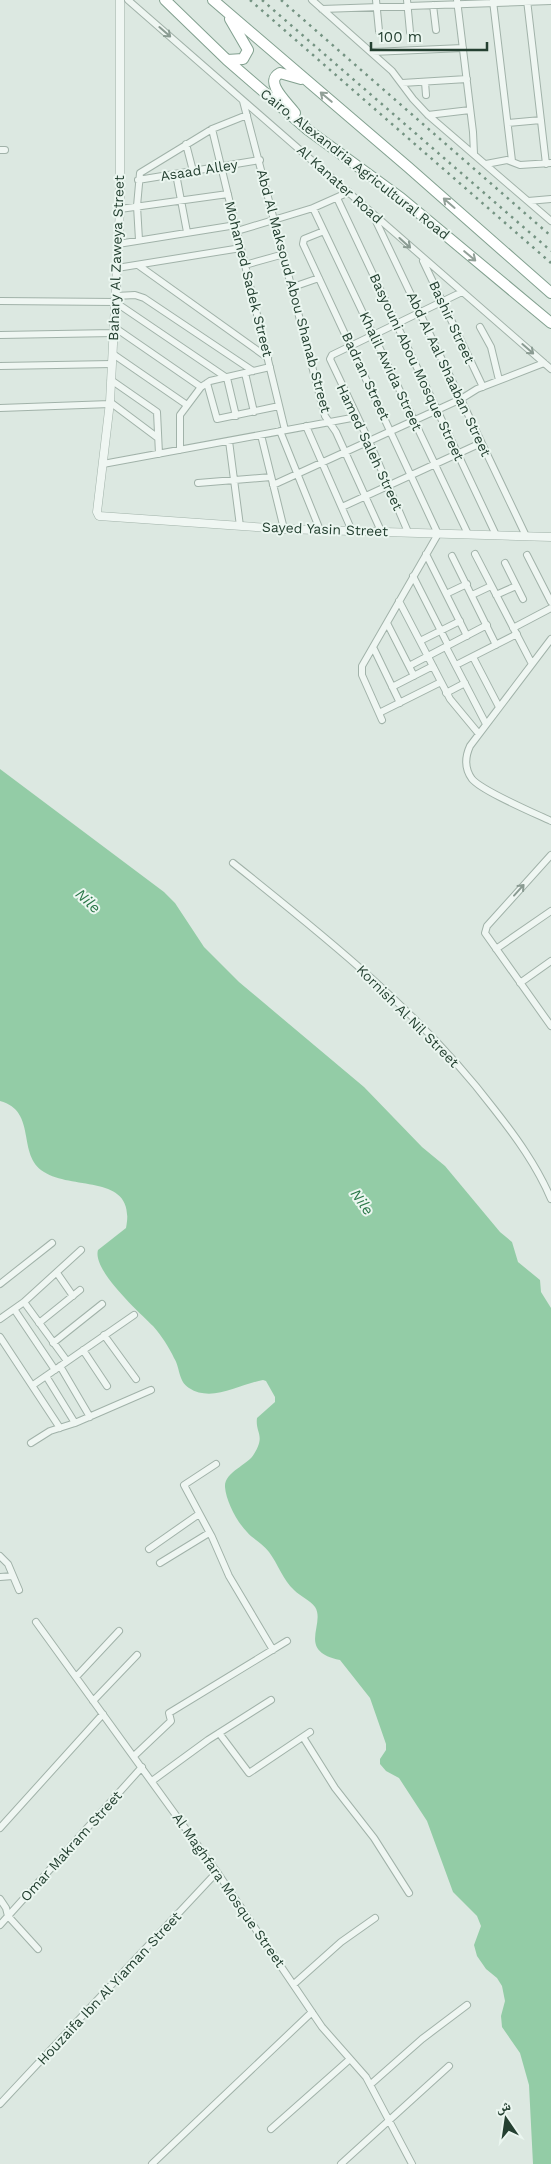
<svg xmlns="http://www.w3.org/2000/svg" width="551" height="2164" font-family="'Work Sans','Noto Naskh Arabic',sans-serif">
<rect width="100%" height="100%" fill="#dce8e1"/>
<path fill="#93cca6" d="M0,769L164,892L175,903L204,947L239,982L364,1087L422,1147L445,1166L500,1232L512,1242L518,1262L540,1280L541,1292L551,1308V2164H533L529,2085L520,2053L502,2027L501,2016L505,2001L502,1986L497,1978L486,1969L477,1956L474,1945L481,1926L477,1916L453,1892L427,1821L399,1778L386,1771L380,1764V1759L386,1750V1744L370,1698L340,1660C296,1651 326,1624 315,1607C310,1600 300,1596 294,1590C283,1580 278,1564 269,1552C263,1544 253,1539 247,1532C237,1522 226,1501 225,1487C224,1472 248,1465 254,1454C266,1435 255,1433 257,1418L275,1402V1397L266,1381L263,1380C240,1384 212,1403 189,1388C178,1381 180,1367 174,1358C169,1347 161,1335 153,1326C139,1312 92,1270 98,1250L126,1228C137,1173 74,1191 44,1172C16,1155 38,1111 0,1101Z"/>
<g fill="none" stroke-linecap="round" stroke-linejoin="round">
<g stroke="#a1b2a9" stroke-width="8">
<path id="minor" d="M128,0L551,369
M312,0L392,71L413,99L428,115L551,221
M376,0L379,31
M407,0L410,32
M457,0L473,132L474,154
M527,0L546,164
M493,1L512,161
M433,5L436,30
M322,9L551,1
M372,52L463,48
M425,82L426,95
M402,83L467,79
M243,101L325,416L336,432L381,531
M428,115L470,110
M508,123L541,120
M212,129L285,430
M186,144L193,171
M0,150H5
M486,164L507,160L520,165L551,163
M176,174L187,232
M138,180L260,160
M337,198L496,535
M528,201L551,199
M313,208L468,534
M120,209L228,194
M374,217L526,536
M237,231L313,208L349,192
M324,231L304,239L303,244L438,534L362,666V675L382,720
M139,240L137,206L140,173L212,129L247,115
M118,244L236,225
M423,261L483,387
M138,265L268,358
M245,265L284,254
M117,268L241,248
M293,287L319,278
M116,296L135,295L144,298L253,371
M0,301L115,302L227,378L236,416
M114,327L201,387
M480,327L491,347L499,380
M0,335L114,333
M113,354L187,405
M0,366L112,364
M245,373L254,412
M111,380L157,412L159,454
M207,383L217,419L279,406
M110,402L158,438
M0,408L110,404
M306,426L352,531
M280,431L320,530
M261,435L284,529
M229,441L240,526
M180,450V415L201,387L210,381L270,367
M103,464L357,417
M198,483L271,477
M273,485L461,399L477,389L544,363
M342,507L481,443
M408,532L369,441L330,359L332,355L462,292
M426,554L467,636
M475,554L532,664
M527,555L551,602
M452,556L496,645
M505,563L523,599
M413,576L448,645
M446,594L467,584
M472,595L491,586
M496,595L516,586
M399,601L450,699L479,734
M387,623L414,676
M513,628L551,608
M551,639L470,746C465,757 464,768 472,779C482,791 534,813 551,821
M420,641L460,621
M373,647L400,703
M446,647L486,724
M473,657L499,707
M456,665L517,634
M409,666L487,625
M392,687L433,666
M446,693L465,683
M379,713L441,682
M551,855L487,926L485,933L551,1026
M233,863C327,938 421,1013 494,1109C516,1137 537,1166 551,1199
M496,949L551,911
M520,983L551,961
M57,1273L73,1296
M0,1284L52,1243
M24,1302L67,1361
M14,1309L55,1370
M0,1319L24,1302L81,1250
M39,1323L80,1290
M104,1335L136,1379
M0,1337L60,1428
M53,1343L102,1304
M83,1350L107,1386
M60,1366L90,1417
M46,1376L75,1423
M33,1385L134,1315
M31,1443L50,1431L75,1423L151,1390
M216,1464L184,1485L212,1537L229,1576L273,1650
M149,1549L199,1514
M0,1556L8,1564L19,1590
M160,1563L209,1533
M0,1577L13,1576
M36,1622L217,1872L322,2027L366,2077L412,2164
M76,1677L119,1631
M93,1701L137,1655
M219,1733L249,1773L310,1732
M303,1737L335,1788L374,1838L409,1893
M134,1756L171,1721L169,1713L287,1641
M152,1781L208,1740L271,1700
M0,1828L103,1714
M0,1899L6,1908L8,1916L38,1949
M0,1925L142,1767
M294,1984L341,1942L375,1918
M371,2084L422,2039L467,2005
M0,2104L217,1872
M271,2129L350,2059
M152,2164L312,2012
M341,2164L449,2066"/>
</g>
<g stroke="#a1b2a9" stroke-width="9">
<path id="tertiary" d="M120,0V209L110,402L97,512L99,516L284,529L551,537"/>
</g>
<g stroke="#82a08f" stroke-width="12">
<path id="trunk" d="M165,0L227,60L308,130L401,198L551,323
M213,0L408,167L551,293
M227,60L243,59L248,50L230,19
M295,113C288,103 263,82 280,73L301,79"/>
</g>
<use href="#minor" stroke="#eff6f2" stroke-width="6"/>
<use href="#tertiary" stroke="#eff6f2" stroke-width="8"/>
<use href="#trunk" stroke="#fff" stroke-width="10"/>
<path stroke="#749382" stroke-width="2.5" stroke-dasharray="2.5 5" stroke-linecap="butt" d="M250,0L551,263
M262,0L551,251
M281,0L551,236"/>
</g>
<defs><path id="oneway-shaft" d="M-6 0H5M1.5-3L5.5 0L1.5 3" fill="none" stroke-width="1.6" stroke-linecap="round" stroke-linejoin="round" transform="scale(1.25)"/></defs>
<g stroke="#8a9b92">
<use href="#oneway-shaft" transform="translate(165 32) rotate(41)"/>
<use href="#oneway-shaft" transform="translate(405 243) rotate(42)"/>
<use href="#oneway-shaft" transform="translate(528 349) rotate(41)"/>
<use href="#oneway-shaft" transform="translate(519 890) rotate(-48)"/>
</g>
<g stroke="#92a098">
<use href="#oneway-shaft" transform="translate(326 97) rotate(-140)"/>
<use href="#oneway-shaft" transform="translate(449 203) rotate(-139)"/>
<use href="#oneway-shaft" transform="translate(470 256) rotate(40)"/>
</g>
<g text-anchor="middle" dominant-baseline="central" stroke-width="4" stroke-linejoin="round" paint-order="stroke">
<g font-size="14" fill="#244031" stroke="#ebf6f0">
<text transform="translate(355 164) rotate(38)">Cairo, Alexandria Agricultural Road</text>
<text transform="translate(199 170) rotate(-9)">Asaad Alley</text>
<text transform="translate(340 184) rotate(42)">Al Kanater Road</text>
<text transform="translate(116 258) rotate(-88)">Bahary Al Zaweya Street</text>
<text transform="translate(249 279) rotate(76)">Mohamed Sadek Street</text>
<text transform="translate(294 291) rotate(75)">Abd Al Maksoud Abou Shanab Street</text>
<text transform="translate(452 322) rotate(65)">Bashir Street</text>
<text transform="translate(417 367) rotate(65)">Basyouni Abou Mosque Street</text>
<text transform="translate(391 371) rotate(65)">Khalil Awida Street</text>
<text transform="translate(449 374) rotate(65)">Abd Al Aal Shaaban Street</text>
<text transform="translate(366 376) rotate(65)">Badran Street</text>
<text transform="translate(370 447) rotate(65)">Hamed Saleh Street</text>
<text transform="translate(325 529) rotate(2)">Sayed Yasin Street</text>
<text transform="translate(408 1016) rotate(45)">Kornish Al Nil Street</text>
<text transform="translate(71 1846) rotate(-48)">Omar Makram Street</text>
<text transform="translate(229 1890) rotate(55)">Al Maghfara Mosque Street</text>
<text transform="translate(109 1988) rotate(-47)">Houzaifa Ibn Al Yiaman Street</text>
</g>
<g font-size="15" font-style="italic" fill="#2a7848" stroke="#ebf6f0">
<text transform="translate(88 901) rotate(43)">Nile</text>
<text transform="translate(362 1202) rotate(55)">Nile</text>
</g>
</g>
<g transform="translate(506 2119) rotate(347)" stroke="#ebf6f0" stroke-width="4" paint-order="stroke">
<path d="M0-4L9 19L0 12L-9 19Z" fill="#244031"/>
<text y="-8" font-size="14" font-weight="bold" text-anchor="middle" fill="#244031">ش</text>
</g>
<path d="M371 42v8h116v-8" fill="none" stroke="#244031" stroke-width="2.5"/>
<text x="378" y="42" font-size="15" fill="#244031" stroke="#ebf6f0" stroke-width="4" paint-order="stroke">100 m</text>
</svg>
